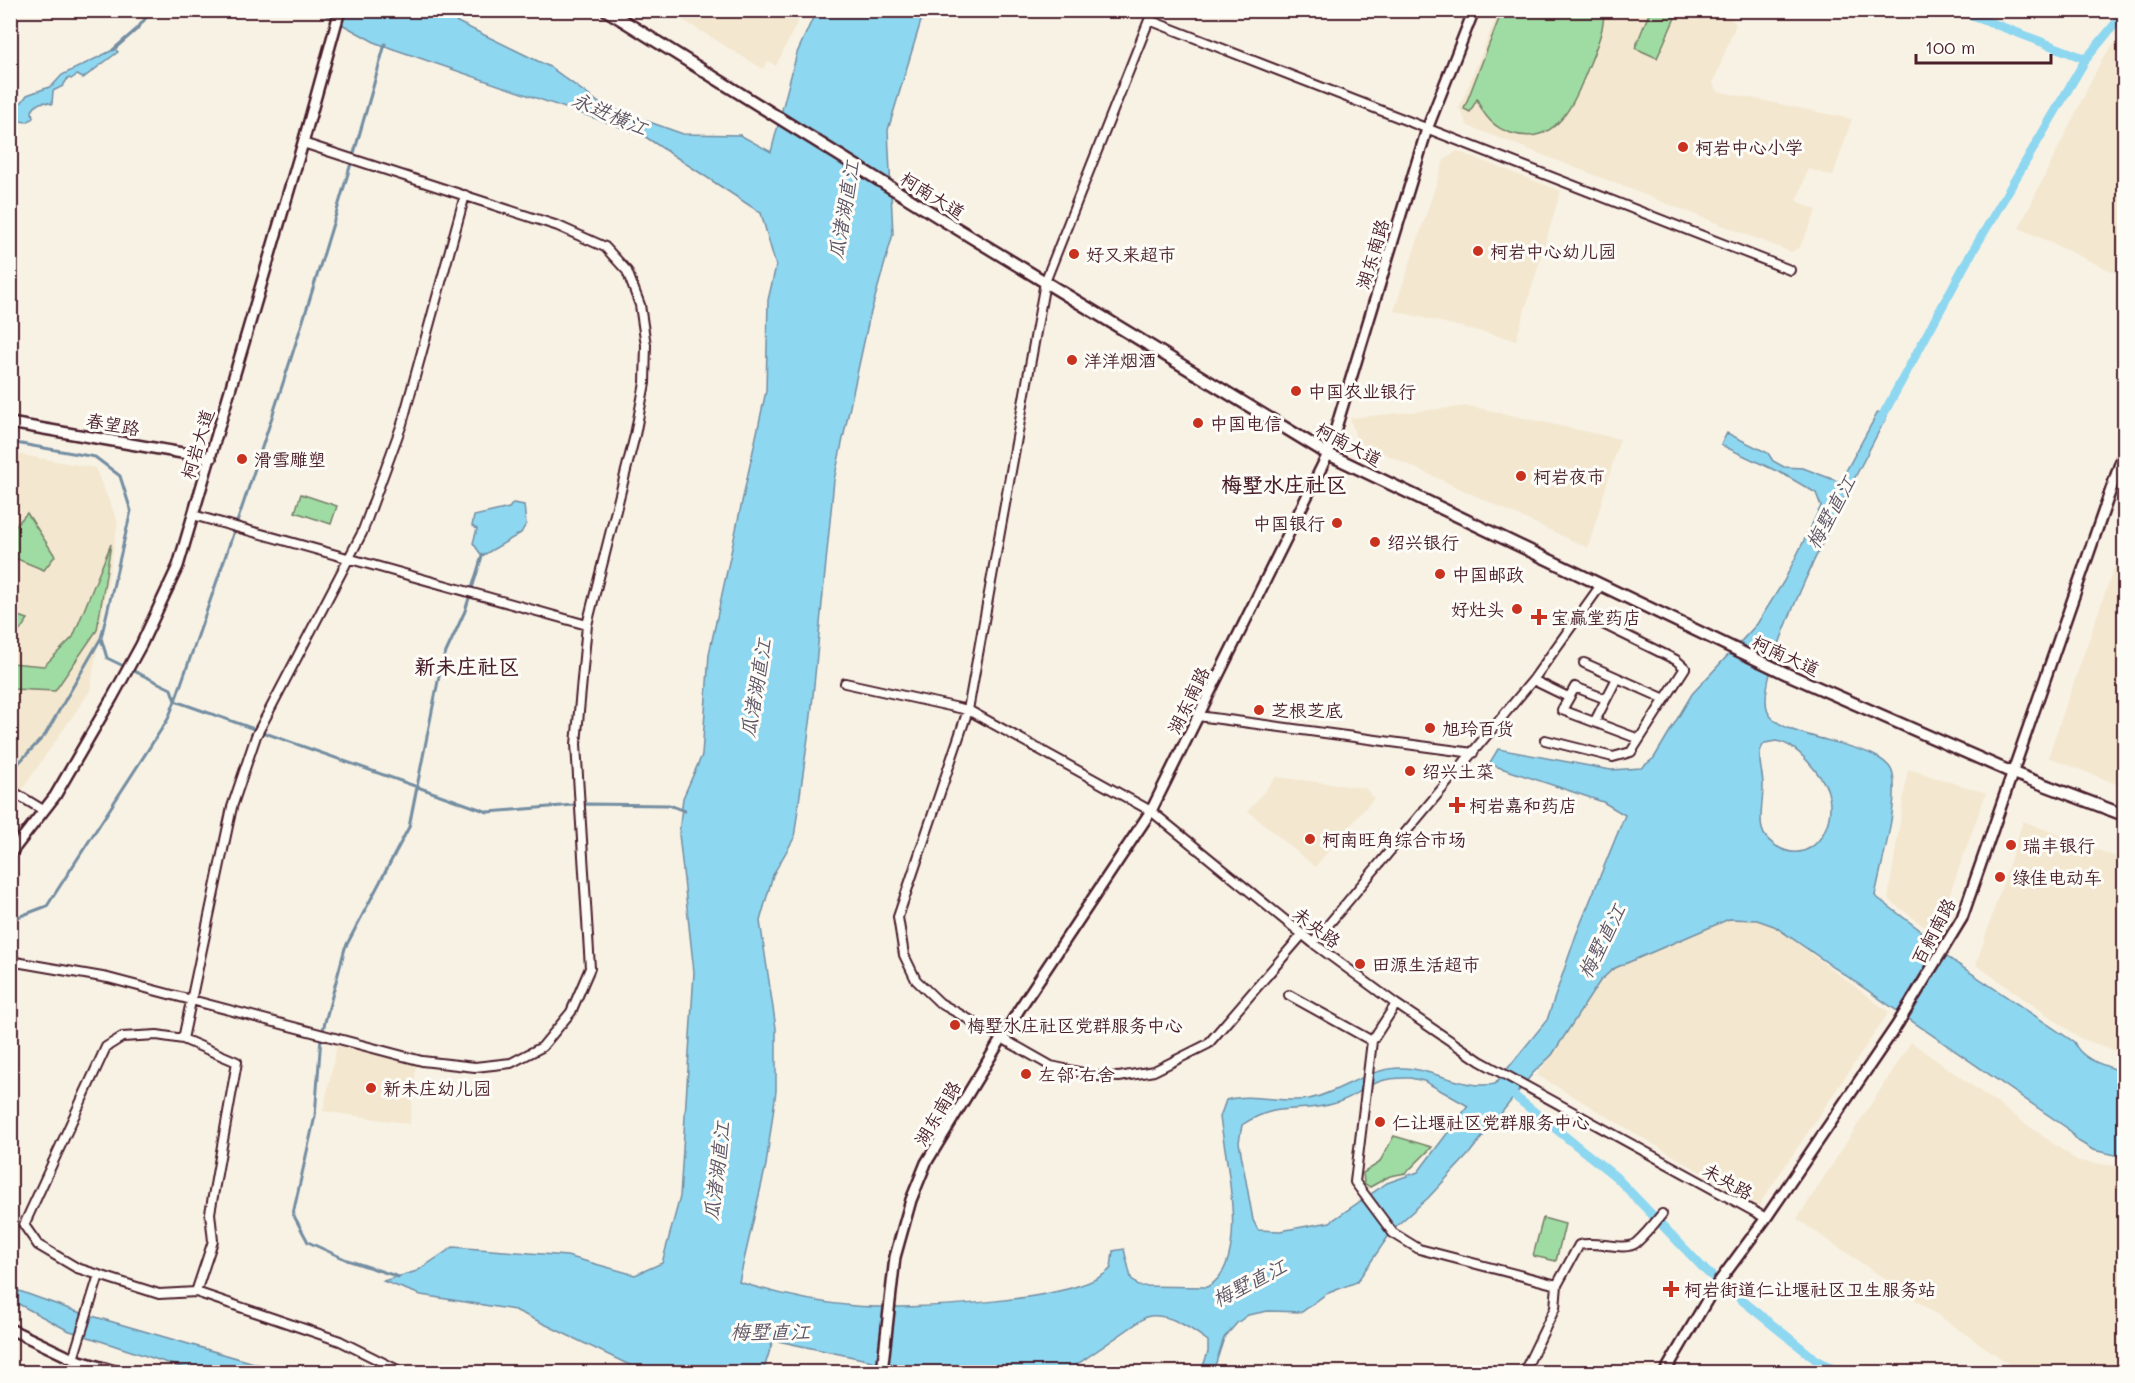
<svg xmlns="http://www.w3.org/2000/svg" width="2135" height="1383" font-family="Mali,'LXGW WenKai TC',sans-serif">
<rect width="100%" height="100%" fill="#f8f2e5"/>
<filter id="ink" filterUnits="userSpaceOnUse"><feTurbulence type="fractalNoise" baseFrequency=".0167" numOctaves="2"/><feDisplacementMap in="SourceGraphic" scale="12" xChannelSelector="R" yChannelSelector="G"/><feConvolveMatrix kernelMatrix="1 2 1 2 8 2 1 2 1" color-interpolation-filters="sRGB"/></filter>
<g filter="url(#ink)">
<path fill="#f3e7cf" d="M1715,10L1725,13L1736,24L1713,83L1717,91L1852,119L1833,176L1808,169L1797,201L1817,210L1800,247L1791,252L1468,126L1459,108L1499,11Z
M668,11H803L776,66L768,61L763,69Z
M2124,32V277L2019,228L2102,59Z
M1457,151L1561,191L1516,340L1394,311L1444,160Z
M1469,406L1620,439L1588,548L1357,441L1350,418Z
M11,453L95,468L118,522L90,691L11,806Z
M2124,538V787L2048,757Z
M1908,769L1986,793L1935,935L1888,899Z
M1276,777L1365,788L1374,798L1315,867L1248,811Z
M2023,821L2124,860V1054L2080,1038L1976,965Z
M1729,919H1752L1774,926L1889,1012L1758,1206L1537,1075L1600,981L1613,969Z
M1911,1042L2078,1161L2124,1167V1372H2021L1797,1219Z
M337,1045L416,1065L410,1124L323,1111Z"/>
<path fill="#9fdca3" stroke="#747e67" stroke-width="1.5" d="M1502,11H1604C1604,31 1596,48 1588,68C1575,101 1557,148 1511,133C1494,128 1483,115 1477,99L1470,112L1464,109Z
M1650,11H1678L1657,58L1635,48Z
M301,494L337,506L331,524L295,512Z
M27,513L55,556L44,570L15,558L11,574V531Z
M111,544L97,630L55,691L11,689V663L44,666L73,637Z
M11,614L28,619L11,643L10,614Z
M1394,1136L1432,1147L1406,1173L1390,1176L1370,1187L1364,1183L1363,1173L1379,1163Z
M1543,1218L1565,1224L1556,1261L1533,1256Z"/>
<path fill="#8ed7f0" stroke="#738da1" stroke-width="1.5" fill-rule="evenodd" d="M318,11H435L550,67L602,105L683,134L740,135L771,152L797,53L816,11H924L888,130L893,234L869,319L834,480L811,716L794,838L773,875L760,921L776,1028V1091L766,1165L739,1282C774,1293 818,1303 855,1306C903,1310 1082,1303 1111,1268L1113,1251L1124,1249L1131,1278L1138,1286L1207,1287C1252,1265 1225,1157 1220,1117L1226,1100C1252,1092 1282,1104 1309,1099C1342,1092 1370,1066 1405,1068C1436,1070 1464,1090 1495,1084L1547,1020L1576,935L1625,815L1603,802L1489,764L1498,749L1611,770L1641,768L1654,758L1692,694L1757,624L1784,581L1821,506L1816,493L1785,475L1721,445L1727,433L1768,453L1773,461L1784,467L1803,468L1840,482L1878,412L1887,416C1863,462 1750,670 1768,712C1782,743 1887,740 1893,775C1899,804 1881,864 1875,896L1920,930L1922,940L2074,1042C2081,1061 2108,1066 2124,1072V1157L2093,1150L2078,1141L2067,1128L1774,926L1757,920L1729,919L1613,969L1600,981L1552,1055L1533,1073L1468,1155L1428,1198L1394,1228L1357,1282L1326,1294L1302,1312L1268,1311L1248,1315L1237,1323L1224,1338L1213,1372H1201L1208,1352V1341C1192,1329 1166,1311 1146,1317L1066,1372H924L773,1340L763,1372H644L515,1310L421,1295L383,1281L417,1271L453,1247L567,1256L635,1275L662,1263L680,1197L694,972L679,834L683,798L702,755L709,654L766,391L768,300L776,266L761,213L641,134L376,43ZM1776,741C1794,743 1811,764 1821,778C1845,809 1818,872 1776,846C1769,841 1764,837 1762,829C1759,816 1763,801 1763,787C1764,774 1754,753 1765,743ZM1410,1078L1424,1081L1468,1106L1418,1172L1387,1183L1330,1222L1280,1231L1258,1230L1253,1220L1239,1142L1242,1125C1279,1100 1299,1115 1336,1103C1369,1092 1367,1077 1410,1078Z
M115,49L118,52L83,78L77,75L71,79L68,78L63,86L53,91L52,104C42,100 37,103 32,111L33,118L27,122L11,120V106L22,102L27,95L52,86L62,75Z
M513,503L524,505L526,524L521,533L482,556L473,543L477,529L472,526L474,516L509,508Z
M11,1288L75,1311L285,1372H195L67,1330L11,1300Z"/>
<g fill="none" stroke-linecap="round" stroke-linejoin="round">
<path stroke="#738da1" stroke-width="3" d="M385,44C324,266 252,484 175,701L488,812L586,804L669,805L685,811
M113,50L137,29L152,10
M10,442L95,457L120,476L131,511L101,638L107,658L171,689L175,701L168,719L47,906L10,920
M10,772L45,735L101,638
M399,1277L347,1260L308,1242L293,1214L315,1116L321,1037L345,948L409,827L442,661L465,611L482,556"/>
<path stroke="#8ed7f0" stroke-width="9" d="M1923,10L1963,12L2086,59
M1878,424L1967,261L2086,59L2124,13
M1507,1090L1616,1177L1707,1272L1815,1359L1838,1372"/>
<g stroke="#4a1f2b" stroke-width="12">
<path id="minor" d="M1153,10L1045,282L968,710L898,917L904,955L916,980L940,1003L1051,1066L1098,1076L1119,1077L1154,1071L1208,1044L1302,935
M1149,20L1790,270
M193,515L587,625
M1584,663L1665,699
M1533,680L1568,697
M845,683L968,710L1151,811L1313,943L1396,1004L1480,1061L1766,1218
M1606,699L1575,687L1562,710L1639,739
M1198,716L1473,753
M1595,721L1617,678
M1545,740L1613,757L1631,752L1685,668L1676,660L1599,622
M10,790L43,810
M1313,943L1533,680L1601,585
M10,961L108,978L422,1061L475,1067L511,1063L542,1047L571,1012L590,968L576,744L587,625L635,435L645,383L646,345L640,305L627,271L605,247L558,226L303,143
M1289,995L1372,1041
M1396,1004L1372,1041L1355,1182L1393,1233L1419,1249L1557,1285
M157,1035L183,1039L237,1062L210,1213L213,1241L196,1292L159,1294L77,1268L38,1245L24,1225L106,1047L122,1037Z
M183,1039L232,807L256,736L362,533L402,424L465,195
M196,1292L340,1341L402,1372
M73,1359L99,1275
M1524,1372L1555,1308L1557,1285L1579,1245C1597,1240 1624,1252 1636,1243C1645,1235 1654,1224 1662,1214"/>
</g>
<g stroke="#4a1f2b" stroke-width="14">
<path id="tertiary" d="M10,423L211,458
M10,854L55,796L112,698L141,645L178,566L303,143L340,10
M10,1329L73,1359L118,1372
M882,1372L895,1257L911,1200L926,1163L1020,1008L1151,811L1328,454L1427,129L1474,10
M1665,1372L1713,1290L1766,1218L1897,1025L1962,918L2124,452"/>
</g>
<g stroke="#4a1f2b" stroke-width="15">
<path id="secondary" d="M606,10L943,220L1328,454L1787,674L2013,773L2124,815"/>
</g>
<use href="#minor" stroke="#fdfcf7" stroke-width="8"/>
<use href="#tertiary" stroke="#fdfcf7" stroke-width="9"/>
<use href="#secondary" stroke="#fdfcf7" stroke-width="10"/>
</g>
</g>
<g fill="#c8321e" stroke="#fdfcf7" stroke-width="2">
<circle cx="1683" cy="147" r="6"/>
<circle cx="1478" cy="251" r="6"/>
<circle cx="1074" cy="254" r="6"/>
<circle cx="1072" cy="360" r="6"/>
<circle cx="1296" cy="391" r="6"/>
<circle cx="1198" cy="423" r="6"/>
<circle cx="242" cy="459" r="6"/>
<circle cx="1521" cy="476" r="6"/>
<circle cx="1337" cy="523" r="6"/>
<circle cx="1375" cy="542" r="6"/>
<circle cx="1440" cy="574" r="6"/>
<circle cx="1517" cy="609" r="6"/>
<path d="M1536 608h6v6h6v6h-6v6h-6v-6h-6v-6h6z"/>
<circle cx="1259" cy="710" r="6"/>
<circle cx="1430" cy="728" r="6"/>
<circle cx="1410" cy="771" r="6"/>
<path d="M1454 796h6v6h6v6h-6v6h-6v-6h-6v-6h6z"/>
<circle cx="1310" cy="839" r="6"/>
<circle cx="2011" cy="845" r="6"/>
<circle cx="2000" cy="877" r="6"/>
<circle cx="1360" cy="964" r="6"/>
<circle cx="955" cy="1025" r="6"/>
<circle cx="1026" cy="1074" r="6"/>
<circle cx="371" cy="1088" r="6"/>
<circle cx="1380" cy="1122" r="6"/>
<path d="M1668 1280h6v6h6v6h-6v6h-6v-6h-6v-6h6z"/>
</g>
<g text-anchor="middle" dominant-baseline="central" stroke-width="6" stroke-linejoin="round" paint-order="stroke">
<g font-size="18" fill="#4a1f2b" stroke="#fdfcf7" text-anchor="start">
<text x="1695" y="147">柯岩中心小学</text>
<text x="1490" y="251">柯岩中心幼儿园</text>
<text x="1086" y="254">好又来超市</text>
<text x="1084" y="360">洋洋烟酒</text>
<text x="1308" y="391">中国农业银行</text>
<text x="1210" y="423">中国电信</text>
<text x="254" y="459">滑雪雕塑</text>
<text x="1533" y="476">柯岩夜市</text>
<text x="1325" y="523" text-anchor="end">中国银行</text>
<text x="1387" y="542">绍兴银行</text>
<text x="1452" y="574">中国邮政</text>
<text x="1505" y="609" text-anchor="end">好灶头</text>
<text x="1551" y="617">宝赢堂药店</text>
<text x="1271" y="710">芝根芝底</text>
<text x="1442" y="728">旭玲百货</text>
<text x="1422" y="771">绍兴土菜</text>
<text x="1469" y="805">柯岩嘉和药店</text>
<text x="1322" y="839">柯南旺角综合市场</text>
<text x="2023" y="845">瑞丰银行</text>
<text x="2012" y="877">绿佳电动车</text>
<text x="1372" y="964">田源生活超市</text>
<text x="967" y="1025">梅墅水庄社区党群服务中心</text>
<text x="1038" y="1074">左邻˙右舍</text>
<text x="383" y="1088">新未庄幼儿园</text>
<text x="1392" y="1122">仁让堰社区党群服务中心</text>
<text x="1684" y="1289">柯岩街道仁让堰社区卫生服务站</text>
</g>
<g font-size="18" fill="#4a1f2b" stroke="#fdfcf7">
<text transform="translate(933 195) rotate(32)">柯南大道</text>
<text transform="translate(1372 254) rotate(-73)">湖东南路</text>
<text transform="translate(113 424) rotate(10)">春望路</text>
<text transform="translate(197 444) rotate(-73)">柯岩大道</text>
<text transform="translate(1349 444) rotate(28)">柯南大道</text>
<text transform="translate(1786 655) rotate(25)">柯南大道</text>
<text transform="translate(1188 700) rotate(-64)">湖东南路</text>
<text transform="translate(1317 927) rotate(37)">未央路</text>
<text transform="translate(1933 931) rotate(-62)">百舸南路</text>
<text transform="translate(937 1113) rotate(-59)">湖东南路</text>
<text transform="translate(1728 1181) rotate(29)">未央路</text>
</g>
<g font-size="20" font-style="italic" fill="#5e5666" stroke="#fdfcf7">
<text transform="translate(610 113) rotate(23)">永进横江</text>
<text transform="translate(843 210) rotate(-80)">瓜渚湖直江</text>
<text transform="translate(1830 512) rotate(-61)">梅墅直江</text>
<text transform="translate(755 688) rotate(-80)">瓜渚湖直江</text>
<text transform="translate(1601 941) rotate(-63)">梅墅直江</text>
<text transform="translate(716 1171) rotate(-83)">瓜渚湖直江</text>
<text transform="translate(1249 1282) rotate(-27)">梅墅直江</text>
<text x="770" y="1331">梅墅直江</text>
</g>
<g font-size="21" font-weight="bold" fill="#4a1f2b" stroke="#fdfcf7">
<text x="1284" y="483">梅墅水庄社区</text>
<text x="467" y="665">新未庄社区</text>
</g>
</g>
<rect width="2135" height="1383" fill="none" stroke="#fdfcf7" stroke-width="36"/>
<rect x="18" y="18" width="2099" height="1347" fill="none" stroke="#4a1f2b" stroke-width="2" filter="url(#ink)"/>
<path d="M1916 54v9h135v-9" fill="none" stroke="#4a1f2b" stroke-width="3"/>
<text x="1925" y="54" font-size="18" fill="#4a1f2b" stroke="#fdfcf7" stroke-width="4.5" paint-order="stroke">100 m</text>
</svg>
